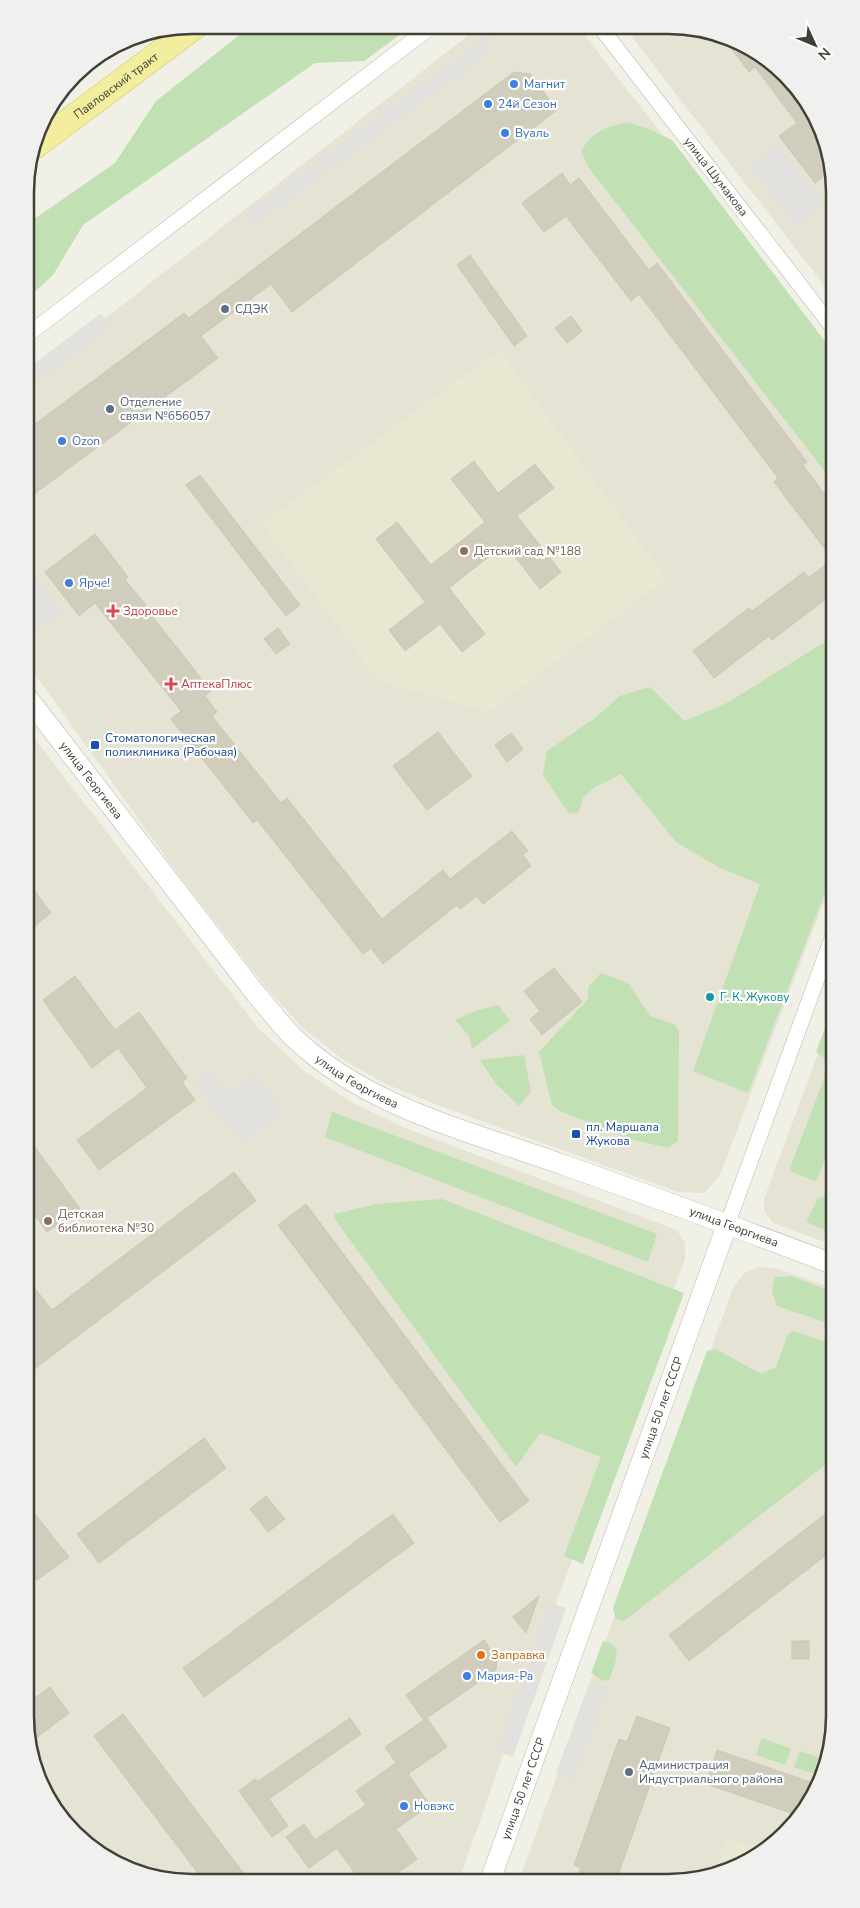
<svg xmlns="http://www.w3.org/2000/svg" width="860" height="1908" font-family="'Nunito Sans',sans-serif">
<rect width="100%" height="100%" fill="#f0f0e6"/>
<path fill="#e4e3d4" d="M479,27H578L830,349L832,880L720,1175L705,1193L678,1192L435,1104L386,1084L345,1061L304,1029L269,991L177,873L27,663L26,380Z
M625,28H700L778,67L807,100L829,149L830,293Z
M27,729L258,1028L304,1071L353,1103L405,1128L677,1230L685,1243V1259L552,1614L460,1878L160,1880L82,1841L48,1800L31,1759Z
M832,1016L833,1245L773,1223L764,1211V1199Z
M759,1267L778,1269L833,1288L835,1727L822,1779L794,1826L760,1855L711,1877L520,1878L733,1288L744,1273Z"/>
<path fill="#e8e7d1" d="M499,350L667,579L489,712L379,682L261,524Z
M727,1837L765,1851L712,1877Z"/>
<path fill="#c1e0b3" d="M252,25L412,26L364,61L315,63L83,225L53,275L26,300V222L37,217L115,163L156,101Z
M627,122L649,129L672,140L830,348V478L589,168L581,151C594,130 604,128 627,122Z
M831,638L832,874L748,1093L693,1071L760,884L720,868L676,842L621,774L595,787L583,797L579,812L569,814L543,775L547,751L595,718L620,696L650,687L685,721L727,703Z
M601,973L628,983L650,1016L674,1024L679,1031L678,1141L668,1148L630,1139L560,1111L552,1105L539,1052L588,999V987Z
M498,1005L510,1021L472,1049L469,1036L455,1020L475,1011Z
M832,1009L833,1140L816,1181L792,1172L790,1168L830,1063L816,1052Z
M524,1055L531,1091L519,1106L496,1084L480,1060Z
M332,1112L657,1234L648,1262L325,1137Z
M833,1194V1233L806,1222L818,1198Z
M442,1199L684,1293L583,1564L564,1556L601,1457L540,1433L516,1467L334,1218L335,1214L376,1204Z
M791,1276L833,1292V1325L777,1306L772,1291L775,1277Z
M793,1331L833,1344L834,1458L624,1621L616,1619L613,1608L707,1351L716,1349L761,1374L776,1367L787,1336Z
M603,1641C626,1645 614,1665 609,1680L604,1681L591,1673Z
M762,1738L791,1749L785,1765L756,1755Z
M800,1751L827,1760L823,1777L794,1767Z"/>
<path fill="#e2e1dd" d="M481,27H503L484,41L491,52L255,225L246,213L482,40L476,30Z
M778,144L824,203L795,226L749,166Z
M101,313L111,327L28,390L26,370Z
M27,565L62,612L36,631L27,619Z
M211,1069L229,1093L255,1074L284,1112L241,1144L193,1082Z
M550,1602L566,1608L513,1757L496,1751Z
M590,1681L608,1687L574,1780L556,1773Z"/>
<path fill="#d1cdbc" stroke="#cbc7b0" d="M725,40L778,67L807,100L829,149V172L815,183L779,136L797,123L755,67L749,72Z
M514,72L530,74L557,110L292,312L271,284L201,336L218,358L26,500V431L184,313L189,318Z
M562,173L570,185L579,178L649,270L657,263L807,462L803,465L830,502L831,557L774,482L778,478L639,294L631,301L566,216L544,232L522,203Z
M470,255L527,336L514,346L457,265Z
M571,316L582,331L567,343L555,328Z
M474,461L498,493L535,464L554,488L517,516L561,572L540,589L505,544L449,588L485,634L462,652L440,624L405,651L389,630L425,602L376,539L397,522L431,565L485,522L451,479Z
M200,475L300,605L286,616L186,485Z
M95,534L128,577L125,580L146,605L144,606L211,691L205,696L217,712L212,716L281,803L287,798L382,919L443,870L450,879L512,831L528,851L523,855L531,866L483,904L477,896L460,909L457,905L383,964L371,948L363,954L257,820L253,823L171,719L181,711L95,603L79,616L45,572Z
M831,561V595L772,640L769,636L714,678L693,651L749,608L752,611L804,572L808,578Z
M278,628L290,644L276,654L264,639Z
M438,732L472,776L427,810L393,766Z
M511,733L523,749L507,762L495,745Z
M28,882L51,913L28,931Z
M554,968L582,1002L542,1035L530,1019L540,1011L524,991Z
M75,976L115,1030L139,1012L187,1078L182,1082L195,1100L99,1170L77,1140L147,1088L118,1048L92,1068L43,1000Z
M29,1139L80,1209L47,1232L29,1207Z
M234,1172L256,1201L29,1373V1281L52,1310Z
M306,1204L529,1501L500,1522L278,1225Z
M204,1438L226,1468L99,1563L77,1534Z
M266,1496L285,1519L268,1532L250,1509Z
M834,1507V1549L689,1661L669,1635Z
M30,1508L69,1557L37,1580L30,1571Z
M393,1514L414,1543L204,1697L183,1668Z
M539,1596L526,1633L513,1617Z
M484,1640L497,1659L496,1670L424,1720L406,1695Z
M792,1641H809V1659H792Z
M50,1687L69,1713L31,1742V1701Z
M123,1714L248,1879L203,1880L94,1736Z
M637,1716L670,1728L617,1878H577L581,1868L574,1865L619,1739L627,1742Z
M350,1718L361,1734L269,1799L288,1826L272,1837L239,1791L255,1779L257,1782Z
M427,1718L447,1747L408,1774L430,1805L396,1829L417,1859L389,1879H359L337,1848L309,1868L286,1837L304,1824L315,1840L366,1805L356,1791L396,1763L385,1747Z
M717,1750L819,1785L800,1816L706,1784Z"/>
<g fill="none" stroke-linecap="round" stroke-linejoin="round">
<g stroke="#bbb9a9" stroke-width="16">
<g id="minor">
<path id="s1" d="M601,28L830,324"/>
<path d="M26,336L432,26"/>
<path d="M727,1225L832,938"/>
</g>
</g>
<g stroke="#bbb9a9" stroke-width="21">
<g id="tertiary">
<path id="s2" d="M27,697L256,994C268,1008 280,1024 293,1037C367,1108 470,1131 564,1165C654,1197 743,1230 833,1264"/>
<path id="s3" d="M491,1878L727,1225"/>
</g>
</g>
<g stroke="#d5ce6f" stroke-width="26">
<g id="primary">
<path id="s4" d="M35,146L197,25"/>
</g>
</g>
<use href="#minor" stroke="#fff" stroke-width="15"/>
<use href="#tertiary" stroke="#fff" stroke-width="20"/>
<use href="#primary" stroke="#f2ee9d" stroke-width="25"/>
</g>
<g fill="#3f7fe0" stroke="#fff" stroke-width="2">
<circle cx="514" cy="84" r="5"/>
<circle cx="488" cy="104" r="5"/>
<circle cx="505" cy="133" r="5"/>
<circle cx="62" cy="441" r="5"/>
<circle cx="69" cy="583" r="5"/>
<circle cx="467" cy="1676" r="5"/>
<circle cx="404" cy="1806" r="5"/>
</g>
<g fill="#5c6f8a" stroke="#fff" stroke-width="2">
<circle cx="225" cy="309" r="5"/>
<circle cx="110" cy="409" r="5"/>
<circle cx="629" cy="1772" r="5"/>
</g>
<g fill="#8d6e63" stroke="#fff" stroke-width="2">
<circle cx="464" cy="551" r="5"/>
<circle cx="48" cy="1221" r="5"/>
</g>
<g fill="#e0444e" stroke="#fff" stroke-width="2">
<path d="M110.5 603.5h5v5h5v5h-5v5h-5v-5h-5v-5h5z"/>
<path d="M168.5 676.5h5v5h5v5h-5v5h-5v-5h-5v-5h5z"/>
</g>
<g fill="#1a4fb4" stroke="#fff" stroke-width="2">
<rect x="90" y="740" width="10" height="10" rx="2.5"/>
<rect x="571" y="1129" width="10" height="10" rx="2.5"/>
</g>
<circle fill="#0f9aa8" stroke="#fff" stroke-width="2" cx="710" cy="997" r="5"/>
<circle fill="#e8710a" stroke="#fff" stroke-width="2" cx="481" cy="1655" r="5"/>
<g text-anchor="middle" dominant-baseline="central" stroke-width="4.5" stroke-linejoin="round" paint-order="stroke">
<g font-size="12" fill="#366cbe" stroke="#fff" text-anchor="start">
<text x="524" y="84">Магнит</text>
<text x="498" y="104">24й Сезон</text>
<text x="515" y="133">Вуаль</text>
<text x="72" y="441">Ozon</text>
<text x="79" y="583">Ярче!</text>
<text x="477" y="1676">Мария-Ра</text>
<text x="414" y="1806">Новэкс</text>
</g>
<g font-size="12" fill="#424036" stroke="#fff">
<text stroke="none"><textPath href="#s4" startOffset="101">Павловский тракт</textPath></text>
<text stroke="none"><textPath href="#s1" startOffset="188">улица Шумакова</textPath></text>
<text stroke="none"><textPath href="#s2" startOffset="105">улица Георгиева</textPath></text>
<text stroke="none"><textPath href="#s2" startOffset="510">улица Георгиева</textPath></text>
<text stroke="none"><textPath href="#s2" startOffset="915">улица Георгиева</textPath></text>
<text stroke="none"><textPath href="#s3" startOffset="500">улица 50 лет СССР</textPath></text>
<text stroke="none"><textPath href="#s3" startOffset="95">улица 50 лет СССР</textPath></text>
</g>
<g font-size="12" fill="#4e5e75" stroke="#fff" text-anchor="start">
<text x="235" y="309">СДЭК</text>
<text x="120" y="402">Отделение<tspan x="120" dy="14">связи №656057</tspan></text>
<text x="639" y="1765">Администрация<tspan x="639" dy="14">Индустриального района</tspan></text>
</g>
<g font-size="12" fill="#785e54" stroke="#fff" text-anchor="start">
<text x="474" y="551">Детский сад №188</text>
<text x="58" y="1214">Детская<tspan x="58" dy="14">библиотека №30</tspan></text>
</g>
<g font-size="12" fill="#be3a42" stroke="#fff" text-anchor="start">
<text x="123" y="611">Здоровье</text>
<text x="181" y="684">АптекаПлюс</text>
</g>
<g font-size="12" fill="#164399" stroke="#fff" text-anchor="start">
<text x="105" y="738">Стоматологическая<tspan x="105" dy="14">поликлиника (Рабочая)</tspan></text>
<text x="586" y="1127">пл. Маршала<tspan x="586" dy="14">Жукова</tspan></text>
</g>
<g font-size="12" fill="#0d838f" stroke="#fff" text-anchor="start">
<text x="720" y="997">Г. К. Жукову</text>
</g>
<g font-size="12" fill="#c56008" stroke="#fff" text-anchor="start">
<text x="491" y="1655">Заправка</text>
</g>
</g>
<path d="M0 0H860V1908H0ZM192 34H668A158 158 0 0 1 826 192V1716A158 158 0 0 1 668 1874H192A158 158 0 0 1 34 1716V192A158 158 0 0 1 192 34Z" fill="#f0f0ef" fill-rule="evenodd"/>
<path fill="none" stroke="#424036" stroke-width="2.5" d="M192 34H668A158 158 0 0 1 826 192V1716A158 158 0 0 1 668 1874H192A158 158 0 0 1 34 1716V192A158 158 0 0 1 192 34Z"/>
<g transform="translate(815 45) rotate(134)" stroke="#ffffff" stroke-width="4" paint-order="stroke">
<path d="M0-4L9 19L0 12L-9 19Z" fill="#424036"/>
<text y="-8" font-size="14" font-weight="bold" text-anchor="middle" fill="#424036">N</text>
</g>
</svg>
